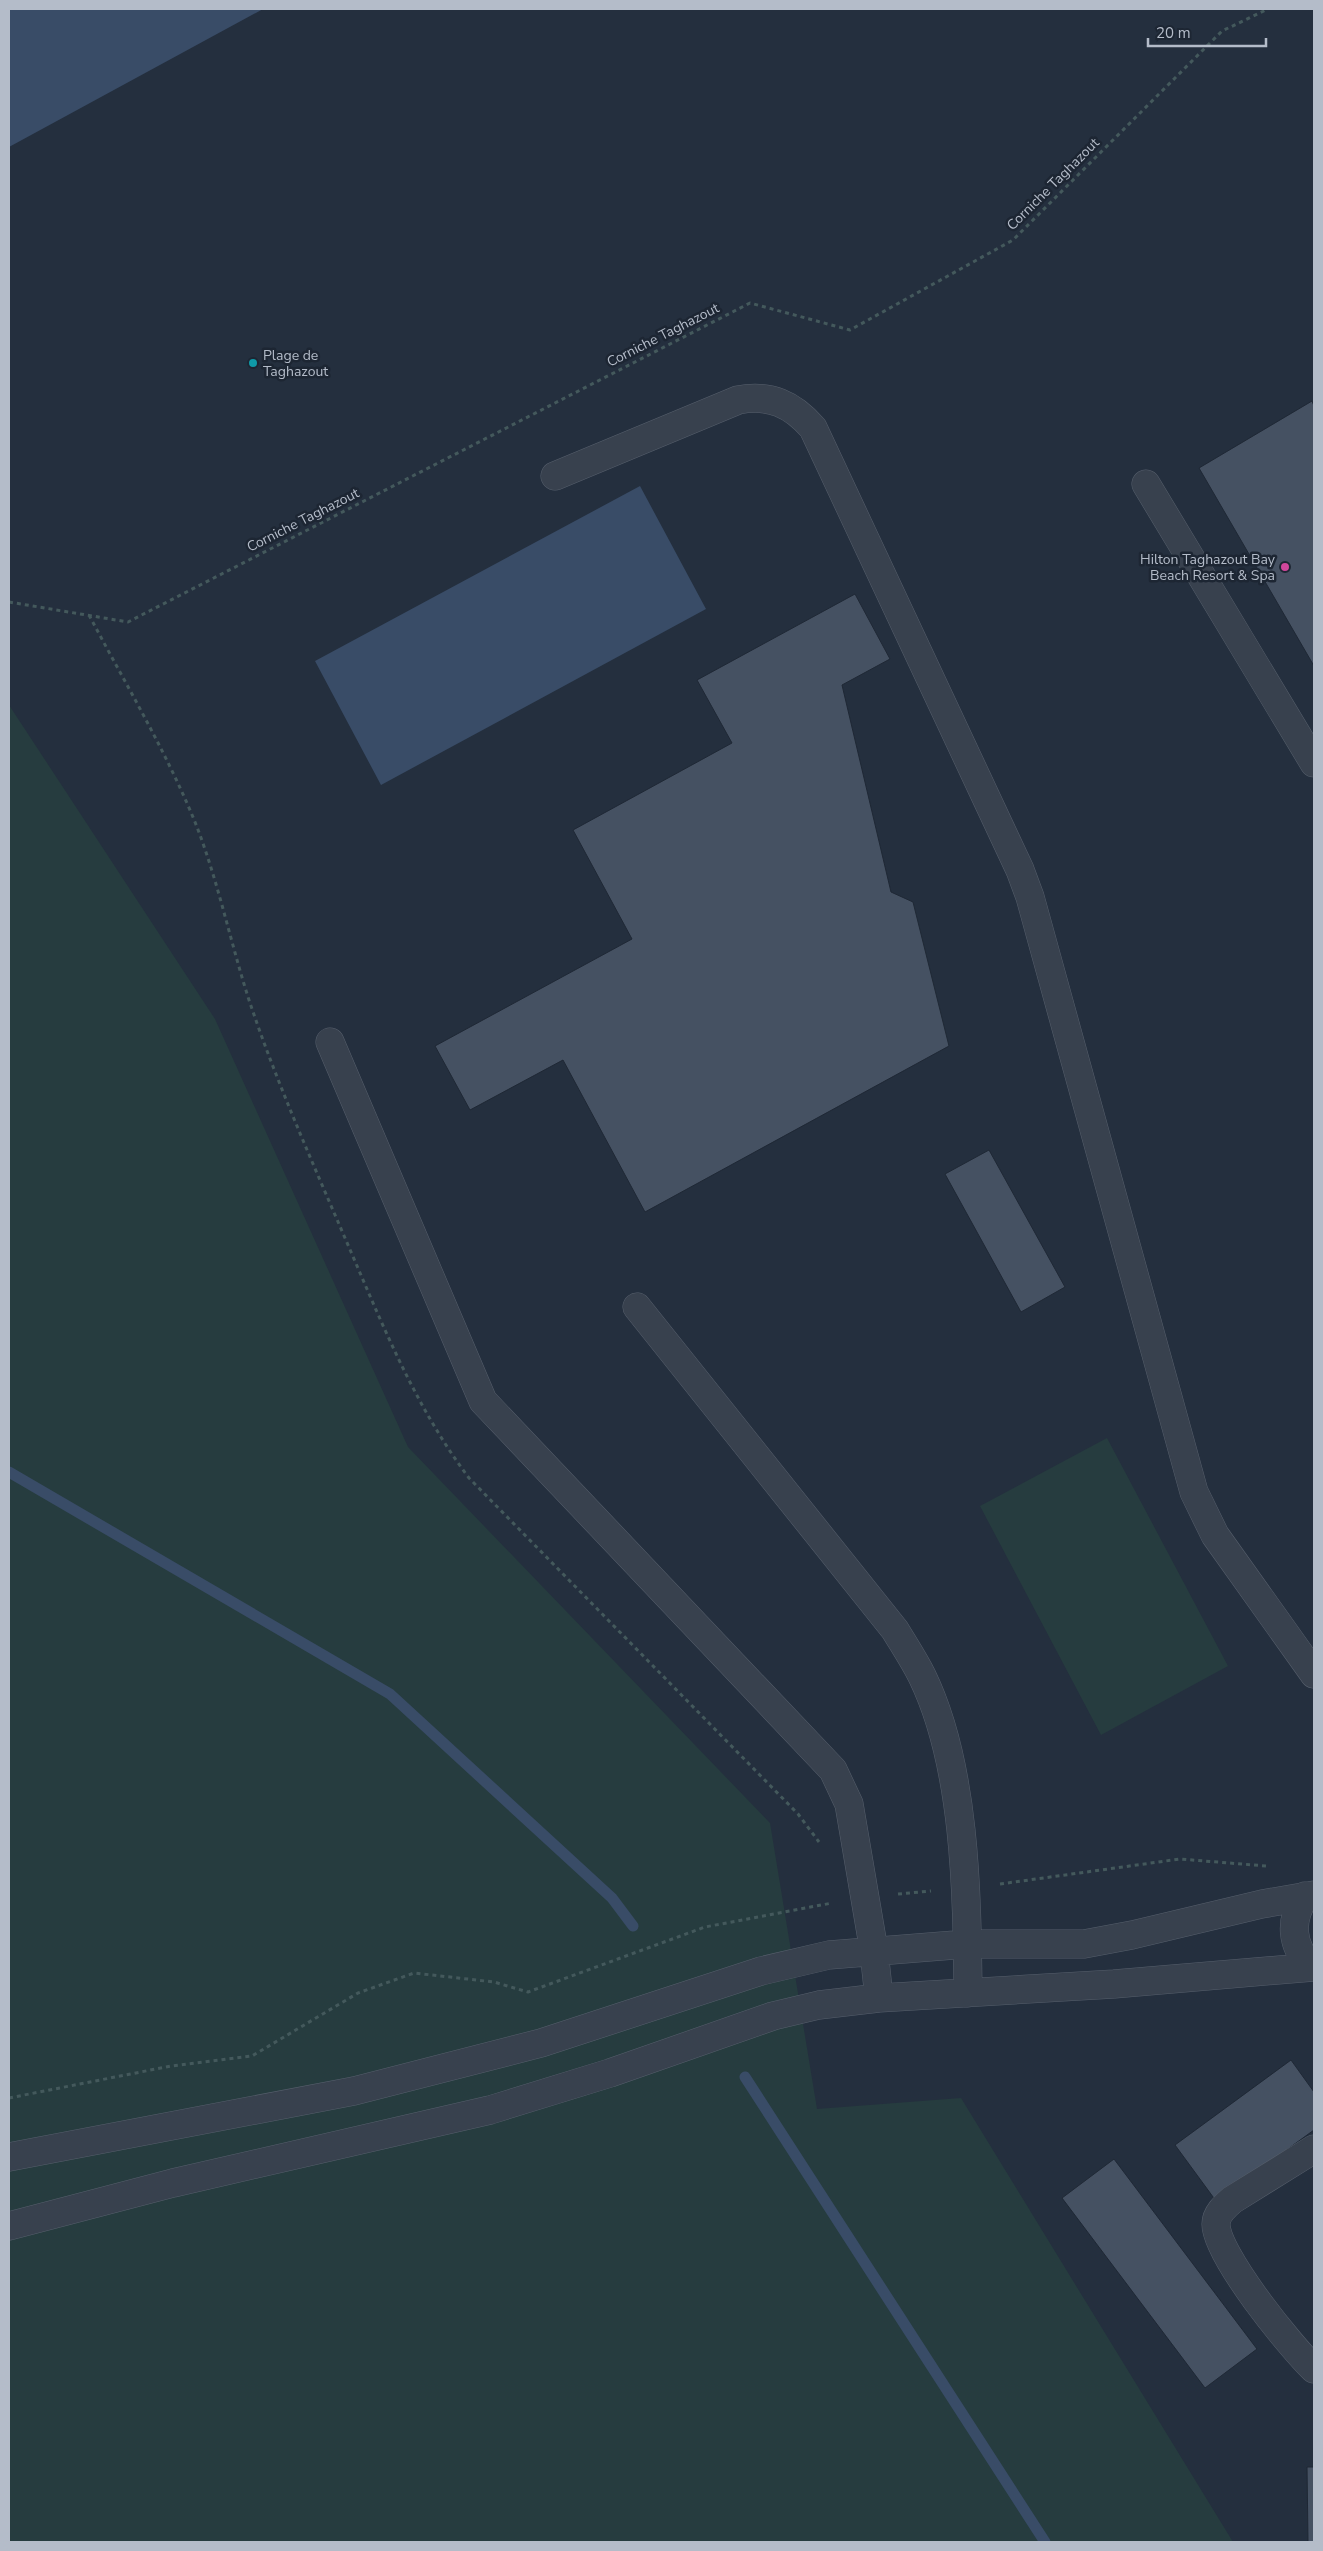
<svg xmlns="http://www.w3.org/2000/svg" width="1323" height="2551" font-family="'Nunito Sans',sans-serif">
<rect width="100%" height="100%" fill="#242f3e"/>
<path fill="#263c3f" d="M9,705L215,1019L408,1447L770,1823L817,2109L961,2098L1233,2542H9Z
M1107,1438L1228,1666L1101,1735L980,1506Z"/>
<path fill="#394c67" d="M9,9H263L9,147Z
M640,486L706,609L381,785L315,661Z"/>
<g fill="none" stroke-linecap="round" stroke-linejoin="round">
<path stroke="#394c67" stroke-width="11" d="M9,1472L390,1694L612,1898L633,1926
M745,2077L1045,2542"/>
</g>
<path fill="#455162" stroke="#1f2835" d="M1312,401L1314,406V666L1199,468Z
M855,594L890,659L842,685L891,892L913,902L949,1046L645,1212L563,1060L470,1110L435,1046L632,939L573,830L732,743L697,680Z
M989,1150L1065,1287L1021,1312L945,1174Z
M1291,2060L1314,2092V2130L1216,2201L1175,2145Z
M1114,2159L1257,2349L1205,2388L1062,2198Z
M1307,2467H1314V2542H1308Z"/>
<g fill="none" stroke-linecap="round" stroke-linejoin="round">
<g stroke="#565f6c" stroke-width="29">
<path id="minor" d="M555,476L738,400C770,394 792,404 813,428L1020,870L1030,897L1194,1492L1215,1535L1314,1674
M1146,484L1314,763
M330,1042L483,1401L833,1770L849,1804L874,1951L879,1998
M637,1307L895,1630C904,1645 914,1660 922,1676C966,1766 967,1895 968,1993
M1305,1896C1289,1921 1291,1945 1311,1967
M1314,2149L1232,2200C1225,2206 1216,2214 1216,2224C1216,2255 1291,2347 1314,2369
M9,2157L354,2091L541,2043L761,1971L829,1955L967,1944H1084L1132,1935L1262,1904L1314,1895
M9,2226L173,2183L490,2110L610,2073L773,2016L819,2005L879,1998L1114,1984L1314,1967"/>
</g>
<path stroke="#44595c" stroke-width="3" stroke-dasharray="4 4" stroke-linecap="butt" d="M9,602L128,622L750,303L850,330L1013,240L1222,31L1268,9
M89,615C125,683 166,751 195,822C218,880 230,941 249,1000C276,1081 311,1159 345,1238C381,1321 414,1405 469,1478L798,1814L819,1842
M1000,1884L1180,1859L1266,1866
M898,1894L931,1891
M9,2098L171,2066L252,2056L358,1993L414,1973L494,1982L528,1992L705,1927L832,1903"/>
<use href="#minor" stroke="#38414e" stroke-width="28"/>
</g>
<circle fill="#0f9aa8" stroke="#1d2633" stroke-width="2" cx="253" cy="363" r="5"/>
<circle fill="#d1479c" stroke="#1d2633" stroke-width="2" cx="1285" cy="567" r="5"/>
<g text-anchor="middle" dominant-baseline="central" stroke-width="5" stroke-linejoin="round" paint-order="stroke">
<g font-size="14" fill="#b4bcc9" stroke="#1d2633">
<text transform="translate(1053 184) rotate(-45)">Corniche Taghazout</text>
<text transform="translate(663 335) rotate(-27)">Corniche Taghazout</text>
<text transform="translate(303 520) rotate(-27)">Corniche Taghazout</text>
</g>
<g font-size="14" fill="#b4bcc9" stroke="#1d2633" text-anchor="start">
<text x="263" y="355">Plage de<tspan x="263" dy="16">Taghazout</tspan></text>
<text x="1275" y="559" text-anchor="end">Hilton Taghazout Bay<tspan x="1275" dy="16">Beach Resort &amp; Spa</tspan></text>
</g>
</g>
<rect width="1323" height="2551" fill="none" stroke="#b4bcc9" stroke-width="20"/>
<path d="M1148 38v8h118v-8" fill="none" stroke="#b4bcc9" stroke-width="2.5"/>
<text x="1156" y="38" font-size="15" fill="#b4bcc9" stroke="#1d2633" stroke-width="4" paint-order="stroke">20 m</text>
</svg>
